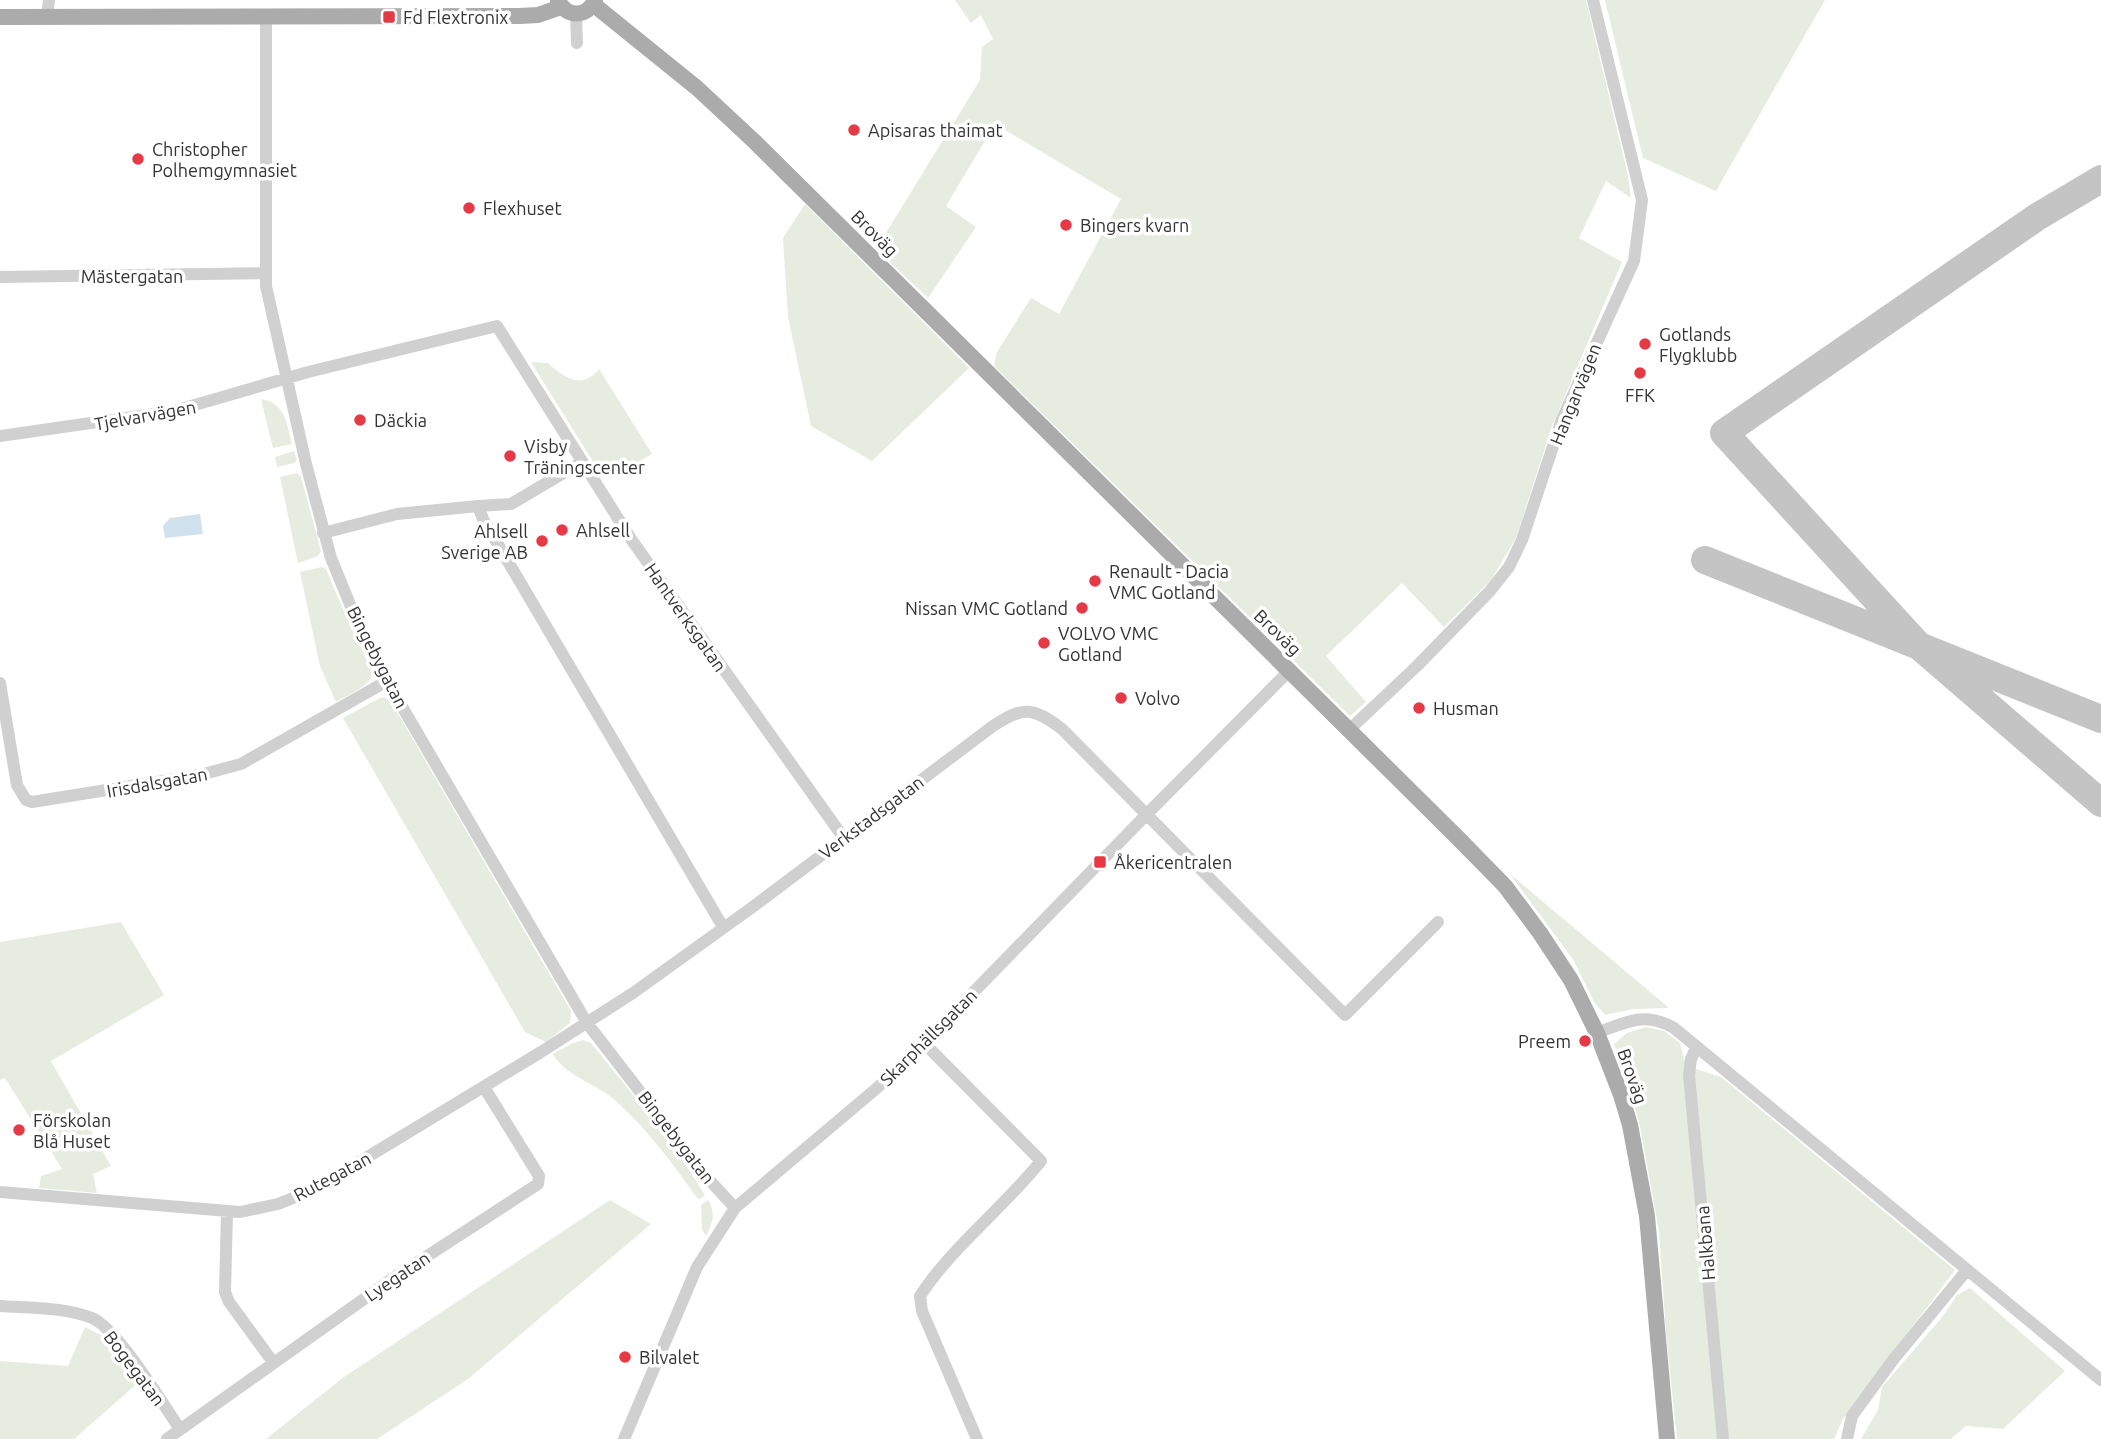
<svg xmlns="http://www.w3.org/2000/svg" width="2101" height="1439" font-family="Ubuntu,sans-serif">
<rect width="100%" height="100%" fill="#fff"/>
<path fill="#e6ecdf" d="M955,0H1586L1628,176L1631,198L1606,181L1579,238L1622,262L1552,426L1516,538L1491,580L1444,627L1402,583L1326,656L1366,702L1350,716L994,366L997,352L1031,298L1059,314L1121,199L995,124L946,206L976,227L928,298L876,249L980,80L982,47L993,39L981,15L971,23Z
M1605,0H1825L1716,191L1643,158Z
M805,204L969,368L872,461L811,426L788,317L783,238Z
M531,362L548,363C564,378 582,390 599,369L652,454L611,478L602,476Z
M261,399C285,402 287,424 292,444L273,448Z
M294,451L297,460L294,463L277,467L275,457Z
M297,473L301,477L321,551L318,556L298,563L280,477Z
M322,567L326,569L350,626L372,670C374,686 348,694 336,702L320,666L300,572Z
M382,697L390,700L571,1011L570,1023L546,1042L525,1032L343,718Z
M1510,874L1668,1007V1008L1633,1009L1605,1015L1594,1002L1574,961Z
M121,922L164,995L51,1061L111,1166L93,1174L97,1193L39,1188L41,1176L62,1169L5,1078L0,1080V942Z
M1646,1027L1664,1031L1680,1043L1684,1059L1693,1068L1721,1077L1955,1270L1843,1419L1834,1439H1677L1666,1333L1659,1231L1639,1121L1614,1044L1627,1033Z
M583,1040L591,1043C631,1092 672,1141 705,1195L700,1199L697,1198C673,1164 648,1130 617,1102C598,1084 566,1077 553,1054L571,1044Z
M610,1200L651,1224L468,1379L377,1439H266L344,1377Z
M708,1200C716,1212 713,1223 706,1236L702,1229L701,1205Z
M1970,1288L2065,1371L2003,1429L1966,1426L1951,1439H1861L1878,1410L1882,1387L1944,1315L1957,1295Z
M85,1327L109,1339L140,1381L74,1439H0V1361L68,1366Z"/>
<path fill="#cfe2ee" d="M200,514L203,534L165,538L163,526L170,518Z"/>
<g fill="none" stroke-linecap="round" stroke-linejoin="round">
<path stroke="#c4c4c4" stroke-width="28" d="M2101,179L2037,217L1724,433L1919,646L2101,803
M1705,560L2101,719"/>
<path stroke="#d0d0d0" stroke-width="12" d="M576,14L577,43
M47,16L49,0
M266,17V286L306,464L331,558L363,636L387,681L587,1023L702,1172L735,1208
M0,277L265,273
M0,436L174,411L308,372L497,326L631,539L843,837
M582,462L511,504L478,506L483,519L723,927
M323,533L397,514L478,506
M0,683L17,785L26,800L32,802L200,775L241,764L387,681
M1350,729L1417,666L1490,591L1509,567L1522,540L1562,419L1634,261L1642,200L1593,0
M1597,1033C1626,1022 1645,1011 1674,1028L2101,1380
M924,1043L1041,1161C1004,1207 952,1247 920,1296L922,1311L977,1439
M1696,1048L1691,1059L1689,1075L1723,1439
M0,1192L240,1212L278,1204L313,1190L541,1052L633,993L754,906L993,726C1023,706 1033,707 1062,729L1345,1015L1438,922
M227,1211L225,1292L229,1302L273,1362
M0,1306C30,1308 64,1307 92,1318C118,1329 162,1403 180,1429
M167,1439L392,1279L538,1184L539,1176L484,1087
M624,1439L697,1267L735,1208L877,1088L924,1043L1147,814L1290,670
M1847,1439L1852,1416L1893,1360L1967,1270"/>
<path stroke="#ababab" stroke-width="16" d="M558,0C566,18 587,18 595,0
M593,4L697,88L755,142L1458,838L1505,886L1540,933L1571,980L1597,1033L1621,1095L1630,1125L1647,1216L1667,1439
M0,17L519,16L538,15L561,7"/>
</g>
<g fill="#e63946" stroke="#fff" stroke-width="2.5">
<rect x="382" y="10" width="14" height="14" rx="3.5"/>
<circle cx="854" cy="130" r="7"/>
<circle cx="138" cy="159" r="7"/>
<circle cx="469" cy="208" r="7"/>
<circle cx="1066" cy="225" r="7"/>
<circle cx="1645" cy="344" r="7"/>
<circle cx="1640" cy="373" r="7"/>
<circle cx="360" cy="420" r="7"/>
<circle cx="510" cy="456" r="7"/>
<circle cx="562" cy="530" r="7"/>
<circle cx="542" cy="541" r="7"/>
<circle cx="1095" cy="581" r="7"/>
<circle cx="1082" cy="608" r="7"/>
<circle cx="1044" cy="643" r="7"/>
<circle cx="1121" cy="698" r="7"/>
<circle cx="1419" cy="708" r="7"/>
<rect x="1093" y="855" width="14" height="14" rx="3.5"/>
<circle cx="1585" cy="1041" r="7"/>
<circle cx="19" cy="1130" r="7"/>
<circle cx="625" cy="1357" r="7"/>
</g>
<g text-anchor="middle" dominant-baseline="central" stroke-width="7" stroke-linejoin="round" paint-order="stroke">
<g font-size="18" fill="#333" stroke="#fff" text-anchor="start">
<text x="403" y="17">Fd Flextronix</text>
<text x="868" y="130">Apisaras thaimat</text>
<text x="152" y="149">Christopher<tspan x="152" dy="21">Polhemgymnasiet</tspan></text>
<text x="483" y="208">Flexhuset</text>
<text x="1080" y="225">Bingers kvarn</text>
<text x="1659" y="334">Gotlands<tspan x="1659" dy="21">Flygklubb</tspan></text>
<text x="1640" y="395" text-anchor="middle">FFK</text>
<text x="374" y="420">Däckia</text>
<text x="524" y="446">Visby<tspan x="524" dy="21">Träningscenter</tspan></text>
<text x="576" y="530">Ahlsell</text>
<text x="528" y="531" text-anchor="end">Ahlsell<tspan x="528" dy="21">Sverige AB</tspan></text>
<text x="1109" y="571">Renault - Dacia<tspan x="1109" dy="21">VMC Gotland</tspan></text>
<text x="1068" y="608" text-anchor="end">Nissan VMC Gotland</text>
<text x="1058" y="633">VOLVO VMC<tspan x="1058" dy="21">Gotland</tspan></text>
<text x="1135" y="698">Volvo</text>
<text x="1433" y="708">Husman</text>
<text x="1114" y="862">Åkericentralen</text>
<text x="1571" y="1041" text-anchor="end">Preem</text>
<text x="33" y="1120">Förskolan<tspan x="33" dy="21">Blå Huset</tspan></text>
<text x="639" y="1357">Bilvalet</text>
</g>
<g font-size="18" fill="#333" stroke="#fff">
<text transform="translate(875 233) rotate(45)">Broväg</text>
<text x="132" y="276">Mästergatan</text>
<text transform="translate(1575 394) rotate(-68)">Hangarvägen</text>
<text transform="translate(145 415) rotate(-10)">Tjelvarvägen</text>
<text transform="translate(686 617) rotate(55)">Hantverksgatan</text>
<text transform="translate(1278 632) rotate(44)">Broväg</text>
<text transform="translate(378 657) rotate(63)">Bingebygatan</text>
<text transform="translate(157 782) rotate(-10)">Irisdalsgatan</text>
<text transform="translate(871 817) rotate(-37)">Verkstadsgatan</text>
<text transform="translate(928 1037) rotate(-45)">Skarphällsgatan</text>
<text transform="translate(1633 1076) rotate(71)">Broväg</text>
<text transform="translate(677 1137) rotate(52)">Bingebygatan</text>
<text transform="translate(332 1176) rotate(-28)">Rutegatan</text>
<text transform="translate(1705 1243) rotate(-95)">Halkbana</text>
<text transform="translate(397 1276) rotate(-34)">Lyegatan</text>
<text transform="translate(135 1368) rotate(53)">Bogegatan</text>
</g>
</g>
</svg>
